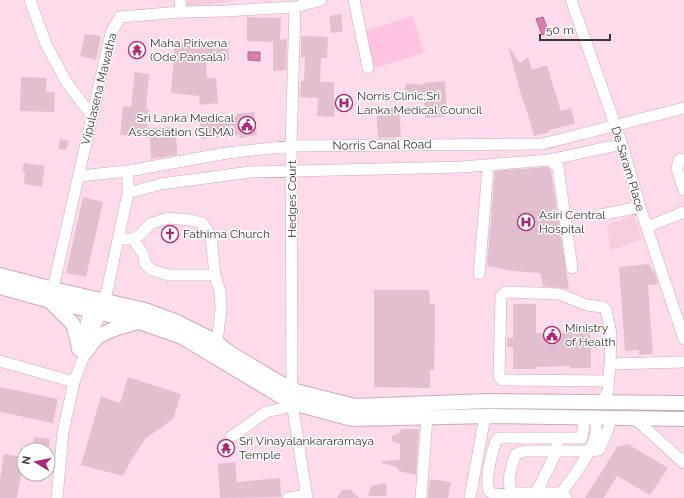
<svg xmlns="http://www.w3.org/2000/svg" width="684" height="498" font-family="Raleway,sans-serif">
<rect width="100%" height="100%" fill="#fedbeb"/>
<path fill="#f6ccdf" d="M183,0H241L184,8Z
M634,215L642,239L610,251L607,225Z"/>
<path fill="#ffc3df" d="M413,16L424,53L375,68L364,31Z"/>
<path fill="#da7fad" stroke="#ac688a" d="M543,17L549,32L542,35L536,19Z
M248,52H260V61L248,60Z"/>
<path fill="#e1bfce" d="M341,14L343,32L331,33L329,16Z
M247,17L281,18L280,40L287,38L286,70L273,71V42L247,41Z
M85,34L101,36L96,60L80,56Z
M301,36L328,37L327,58H321L320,82H334V101H335L334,117L317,116L318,98L300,97L301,81H304L305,57H301Z
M175,42L201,44L228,42L229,60L206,62L207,78H216L218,103L200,105L199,96L171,93Z
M508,46L520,63L528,57L532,70L547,65L561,111L571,108L575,124L549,130V132L534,136L529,118L520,91Z
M135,72L149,74L146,109H149L147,128L176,127L177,155L151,159L150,138L120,135L123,106L131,107Z
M21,77L47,78L46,92H55L54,112L20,111Z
M445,81L447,116L425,118L424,98L404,96L406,83L423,85V83Z
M399,107L401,137L378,138L376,109Z
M254,112L257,135L240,138L239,135L201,139L200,120L237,116L236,114Z
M60,139L69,141L66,150L58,149Z
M24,163L45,166L42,187L24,184L25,172H22Z
M548,167L551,171L569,289L543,286L540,273L513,271L487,266L495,171Z
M83,197L103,202L86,277L66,273Z
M649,264L652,270L654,271L658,284L648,285L653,354L639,355V350L625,351L619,267Z
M374,290H429L430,304H435V337L434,370H430V388L374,387Z
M513,304H536V333H567V329H590V339H600L599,348H591V368H570V366L536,367V369H513V347H507V338H513Z
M128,377L181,394L173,419L145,439L133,457L123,476L81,465L101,396L120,403Z
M0,387L58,399L53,423L0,412Z
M401,429H419L416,475L399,471L397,467L381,463V461L400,460V444L392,441V436L399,433Z
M34,437L50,439L48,450H32Z
M628,444L668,468L650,495L617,476L604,498H585L617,447Z
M4,454L24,457L17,498H0V480Z
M235,462L237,482L280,478L281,497L220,498L218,464Z
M430,479L451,482L448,498H428Z
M386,483L387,496H368L371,486Z
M350,489L359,498H337L342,490Z"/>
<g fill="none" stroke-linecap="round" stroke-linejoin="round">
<g stroke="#cba9b9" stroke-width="12">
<path id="minor" d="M30,0L46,44L67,83L92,116
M180,0L181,12
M354,0L368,68
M571,0L622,144L640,207L684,339
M295,7L291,146L292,403L307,498
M684,159L679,160L677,169L684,190
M554,164L558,167L572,268
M79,176L128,171L227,153L291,146L542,144L684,108
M128,193L161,184L250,172L462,167L549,160L622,144
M600,215L640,207
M647,227L684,212
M118,239H133L141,234L150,224L168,218L190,220L202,223L211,236L215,275L220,292L221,310L218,334L215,341
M133,239L143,254L146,265L152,270L169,275H215
M479,274L488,169
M51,297L111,33L120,17L181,12L225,11L295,7L321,0
M80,347L92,302
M0,361L74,382
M608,381L502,380L499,376L501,296L504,293L509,292L559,294L587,305L603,307L606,310L611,334L610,364
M602,402L608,391L610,364L684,362
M633,417L684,463
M231,437L266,412L293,406
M513,493L495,495L489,491C485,476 491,456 496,441L499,438H582L585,417
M536,493L557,451V445
M57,498L63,432L74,382L105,300L128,193V171
M288,498L307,495
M421,498L427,417
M470,498L485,416
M558,498C569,481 594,452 596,432C597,427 595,422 595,417
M566,498L562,493H513C505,485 512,463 516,454L525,451H589L599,450L607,432L612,417"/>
</g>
<g stroke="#cba9b9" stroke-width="16">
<path id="major" d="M0,275L53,289L145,310L175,321L215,341L230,353L292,390L355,406L488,401L684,403
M0,287L50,301L139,322L182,337L292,403L352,419L489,416L684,419
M50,301L73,324L77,338L79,349
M85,353L97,337L114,329L138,322"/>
</g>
<use href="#minor" stroke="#fff" stroke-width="11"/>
<use href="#major" stroke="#fff" stroke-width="14"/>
</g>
<defs>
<g id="temple-ring" transform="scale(0.9)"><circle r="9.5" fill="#fff" stroke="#aa2875" stroke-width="1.5"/><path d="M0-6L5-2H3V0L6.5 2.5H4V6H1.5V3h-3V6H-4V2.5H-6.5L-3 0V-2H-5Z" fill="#aa2875"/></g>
<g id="hospital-ring" transform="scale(0.9)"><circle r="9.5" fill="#fff" stroke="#aa2875" stroke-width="1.5"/><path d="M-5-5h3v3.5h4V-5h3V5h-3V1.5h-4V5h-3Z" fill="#aa2875"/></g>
<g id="civic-ring" transform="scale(0.9)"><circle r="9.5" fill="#fff" stroke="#aa2875" stroke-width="1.5"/><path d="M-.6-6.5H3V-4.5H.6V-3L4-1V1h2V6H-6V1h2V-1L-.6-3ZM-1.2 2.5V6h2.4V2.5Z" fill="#aa2875"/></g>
<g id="church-ring" transform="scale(0.9)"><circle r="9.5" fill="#fff" stroke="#aa2875" stroke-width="1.5"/><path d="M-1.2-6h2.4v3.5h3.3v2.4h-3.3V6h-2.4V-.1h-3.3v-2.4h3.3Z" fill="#aa2875"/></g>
</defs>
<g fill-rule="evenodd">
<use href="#temple-ring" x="137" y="50"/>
<use href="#hospital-ring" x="344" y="103"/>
<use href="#civic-ring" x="247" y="125"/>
<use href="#hospital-ring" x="526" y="222"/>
<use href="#church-ring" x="170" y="234"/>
<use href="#civic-ring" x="552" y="335"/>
<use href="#temple-ring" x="226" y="448"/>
</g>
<g text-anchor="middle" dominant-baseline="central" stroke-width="3" stroke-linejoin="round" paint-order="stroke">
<g font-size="12" fill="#403339" stroke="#fff" text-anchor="start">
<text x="150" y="43">Maha Pirivena<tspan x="150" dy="14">(Ode Pansala)</tspan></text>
<text x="357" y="96">Norris Clinic;Sri<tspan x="357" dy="14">Lanka Medical Council</tspan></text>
<text x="234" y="118" text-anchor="end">Sri Lanka Medical<tspan x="234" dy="14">Association (SLMA)</tspan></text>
<text x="539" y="215">Asiri Central<tspan x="539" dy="14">Hospital</tspan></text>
<text x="183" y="234">Fathima Church</text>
<text x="565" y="328">Ministry<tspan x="565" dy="14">of Health</tspan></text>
<text x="239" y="441">Sri Vinayalankararamaya<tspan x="239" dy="14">Temple</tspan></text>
</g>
<g font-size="12" fill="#403339" stroke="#fff">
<text transform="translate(99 89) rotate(-76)">Vipulasena Mawatha</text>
<text transform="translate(382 145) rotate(-1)">Norris Canal Road</text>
<text transform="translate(628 169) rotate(73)">De Saram Place</text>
<text transform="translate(292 199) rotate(-90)">Hedges Court</text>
</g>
</g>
<g transform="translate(36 462) rotate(280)"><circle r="19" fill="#ffffff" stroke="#b3adb0"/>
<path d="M0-3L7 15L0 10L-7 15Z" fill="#aa2875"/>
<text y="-6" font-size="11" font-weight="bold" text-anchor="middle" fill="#403339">N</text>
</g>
<path d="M540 34v6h70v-6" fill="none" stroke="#403339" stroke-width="2"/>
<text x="546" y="34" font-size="12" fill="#403339" stroke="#ffffff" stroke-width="3" paint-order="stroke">50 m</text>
</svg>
